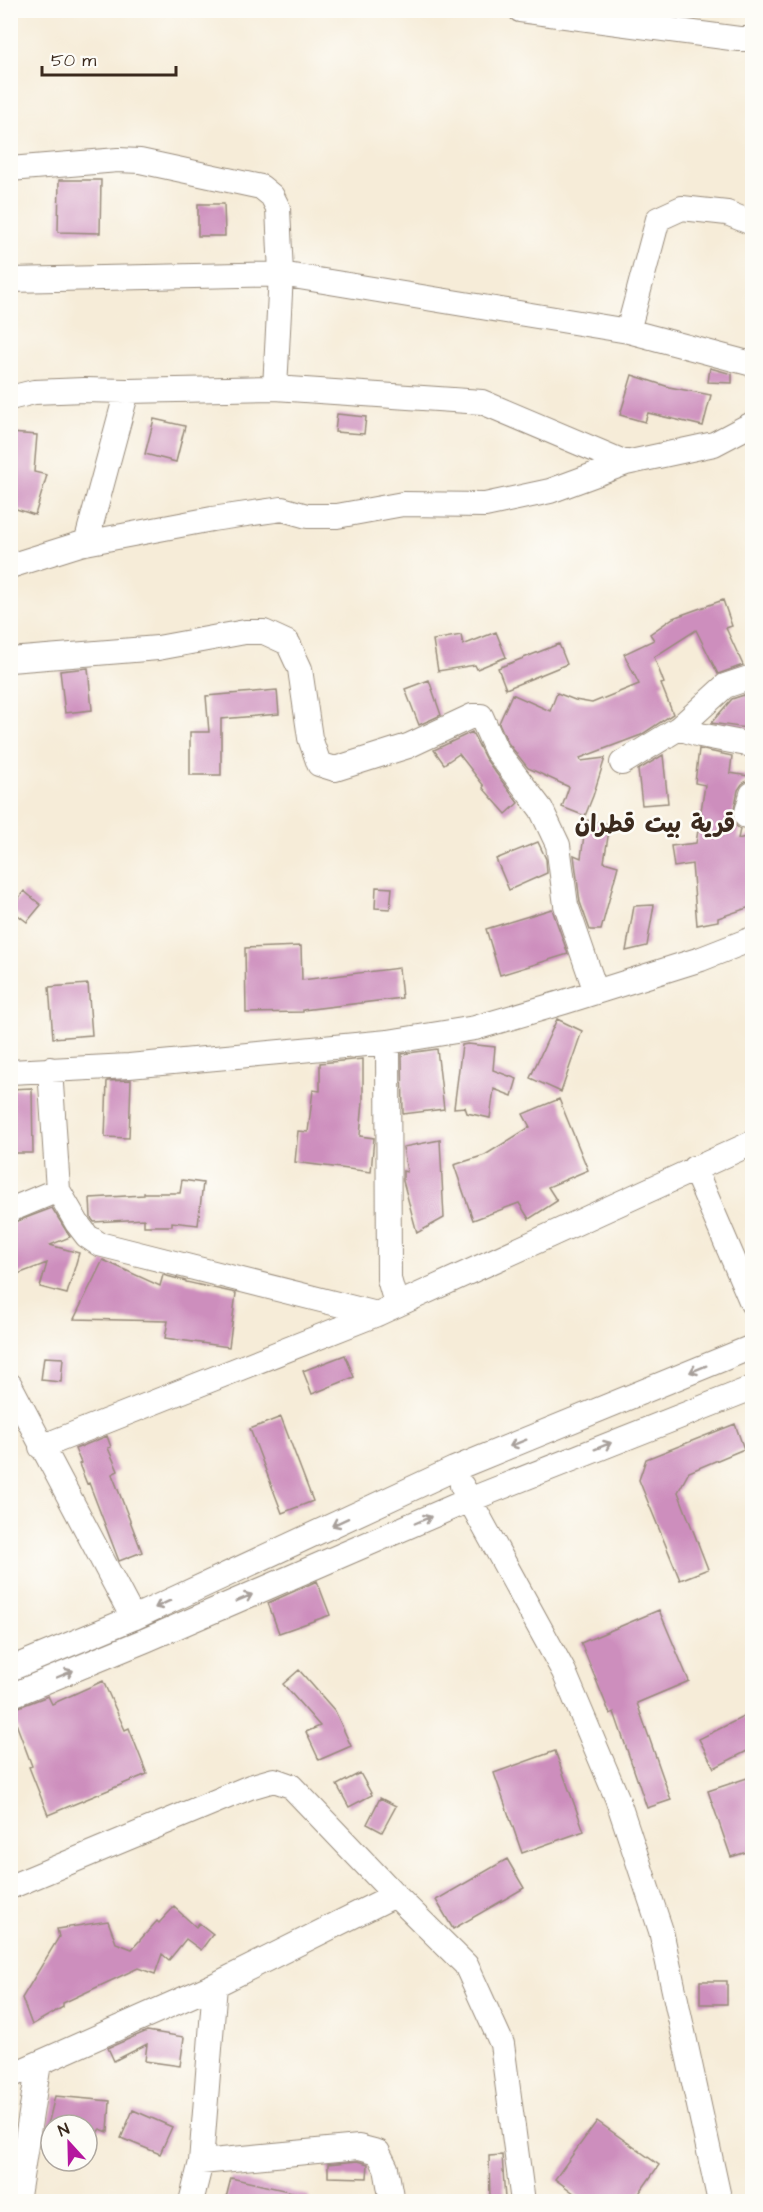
<svg xmlns="http://www.w3.org/2000/svg" width="763" height="2212" font-family="'Architects Daughter','Playpen Sans Arabic',sans-serif">
<rect width="100%" height="100%" fill="#fdfcf7"/>
<filter id="ink" filterUnits="userSpaceOnUse"><feTurbulence type="fractalNoise" baseFrequency=".0167" numOctaves="2"/><feDisplacementMap in="SourceGraphic" scale="12" xChannelSelector="R" yChannelSelector="G"/><feConvolveMatrix kernelMatrix="1 2 1 2 8 2 1 2 1" color-interpolation-filters="sRGB"/></filter>
<filter id="wash" filterUnits="userSpaceOnUse"><feTurbulence type="fractalNoise" baseFrequency=".008" numOctaves="4" result="noise"/><feDisplacementMap in="SourceGraphic" scale="24" xChannelSelector="R" yChannelSelector="G"/><feGaussianBlur stdDeviation="1.35" result="paint"/><feColorMatrix in="noise" values="0 0 0 0 0 0 0 0 0 0 0 0 0 0 0 0 0 1.4 0 .05"/><feComposite in="paint" operator="in"/></filter>
<g filter="url(#wash)">
<rect width="100%" height="100%" fill="#f6ecd8"/>
<g id="blocks">
<path fill="#cd8ebd" d="M59,180H101L100,233L58,232Z
M198,204H224L225,236H198Z
M710,368L732,374V383L708,382Z
M632,375L669,387L711,395L703,426L648,413L645,422L620,415Z
M337,414L366,417L364,434L335,432Z
M154,419L185,426L176,462L145,454Z
M10,433L37,435L34,472L47,475L35,515L10,507Z
M723,600L732,626L726,628L743,665L718,674L696,630L654,657L664,683L661,684L673,714L641,735L580,758L581,761L605,758L593,796L585,816L562,807L569,787L528,768L508,743L499,723L512,694L550,711L557,693L575,700L592,703L639,684L624,654L654,640L650,634L673,618Z
M496,632L506,657L477,669L475,665L438,671L433,640L461,635L463,645Z
M559,644L567,664L506,689L498,668Z
M88,668L92,710L65,713L60,671Z
M429,680L441,715L419,725L405,689Z
M277,690L279,714L221,719V775H190V732H209L206,696Z
M753,692V729L711,723L732,699Z
M472,732L485,758L518,803L506,814L483,788L484,786L459,754L444,764L434,750Z
M699,749L732,756L730,773L749,776L748,780L742,784L738,790L732,819L736,826L740,829L738,839L753,835V906L718,918V921L697,925L692,864L674,867L671,846L696,843L705,785L695,783Z
M663,755L668,803L642,805L638,770Z
M586,820L610,824L604,862L618,866L601,930H590L580,902L574,855L581,858Z
M538,842L546,859L547,873L509,890L496,859Z
M376,887L392,888L390,909L375,908Z
M24,891L41,905L27,922L10,909Z
M654,905L647,946L626,951L634,906Z
M552,909L568,954L500,975L486,929Z
M301,946L302,980L399,968L402,998L303,1010V1012L246,1013L245,948Z
M88,984L92,1035L53,1038L49,987Z
M557,1019L582,1031L561,1092L530,1078Z
M468,1044L495,1047L493,1070L517,1079L512,1096L494,1089L490,1118L467,1113L465,1107L454,1108L462,1045Z
M437,1049L444,1109L403,1114L402,1054Z
M363,1059V1101L360,1136L374,1138L371,1172L295,1162L298,1131L308,1132L313,1090L320,1091V1063Z
M131,1080L129,1138L105,1137L107,1081Z
M32,1088L33,1153H10V1089Z
M559,1099L588,1170L548,1187L557,1201L529,1219L519,1203L473,1220L454,1165L485,1155L530,1127L523,1114Z
M440,1140L444,1218L417,1233L403,1181V1171L407,1172L403,1147Z
M182,1180L203,1183L198,1225L172,1222V1226H144V1219L94,1222L91,1218L90,1198L144,1195V1193H180Z
M52,1208L70,1237L50,1245L79,1253L67,1294L40,1287L47,1263L10,1277V1224Z
M103,1260L160,1286L163,1275L186,1281V1282L236,1293L229,1347L165,1338L168,1321L74,1319Z
M345,1355L354,1377L312,1394L303,1371Z
M44,1357L63,1358L61,1382L41,1380Z
M281,1417L313,1501L282,1513L250,1429Z
M735,1424L744,1449L689,1472L678,1492L708,1569L680,1580L639,1480L646,1459Z
M107,1436L111,1447L108,1448L118,1471L112,1474L142,1552L119,1561L89,1483L87,1484L79,1464L81,1463L75,1449Z
M317,1581L330,1615L279,1633L268,1603Z
M659,1610L689,1681L637,1703L671,1800L647,1808L614,1712L610,1714L581,1643Z
M299,1670L335,1711L351,1746L319,1760L306,1732L320,1726L283,1684Z
M103,1681L125,1730L129,1728L147,1774L48,1815L29,1767L32,1766L11,1710L48,1696L52,1704Z
M753,1712V1748L714,1768L699,1739Z
M555,1751L584,1831L522,1853L494,1773Z
M360,1773L372,1795L349,1807L337,1785Z
M753,1776V1850L731,1857L708,1791Z
M380,1798L396,1806L382,1832L367,1824Z
M507,1859L524,1888L453,1929L436,1900Z
M174,1907L196,1927L199,1923L213,1934L201,1950L186,1939L169,1960L162,1954L155,1974L138,1968L63,2003V2007L32,2025L22,1998L59,1937L57,1929L108,1921L116,1943L132,1949L157,1921L159,1923Z
M700,1981H727V2004H700Z
M147,2031L184,2037L180,2066L145,2061L147,2044L114,2061L108,2048Z
M55,2096L110,2101L108,2132L100,2129L87,2145V2125H48Z
M133,2110L172,2127L160,2154L121,2138Z
M597,2121L659,2165L633,2202H586L555,2179Z
M502,2155L505,2199H490L489,2156Z
M358,2161L368,2164L367,2178L328,2177V2164Z
M231,2178L310,2196L309,2202H225Z"/>
</g>
</g>
<g filter="url(#ink)">
<use href="#blocks" fill-opacity="0" stroke="#988b7b" stroke-width="1.5"/>
<g fill="none" stroke-linecap="round" stroke-linejoin="round">
<g stroke="#988b7b" stroke-width="26">
<path id="minor" d="M520,10L739,39H752
M10,169L118,160L140,161L261,187L272,196L278,208L281,274L275,388
M10,280L281,274L628,331L752,364
M628,331L658,219L682,208L727,213L752,223
M10,398L34,392L84,390L127,391L275,388L482,402L626,463
M86,543L127,391
M10,566L80,544L212,519L282,509L307,516H337L403,504L485,505L550,491L626,463L714,444L752,424
M10,660L158,648L245,632H264L288,643L300,669L310,738L319,764L335,769L408,746L472,716H481L496,750L541,809L558,845L566,905L596,992
M679,728L700,735L752,745
M622,763L679,728L725,686L752,677
M746,816L752,794
M388,1042L389,1279L393,1293L400,1303
M50,1069L58,1190L77,1223L87,1236L99,1244L377,1314
M10,1072L129,1066L388,1042L475,1028L564,1002L701,959L752,939
M694,1168L752,1303
M10,1210L58,1190
M10,1385L133,1618
M41,1447L377,1314L752,1143
M462,1486L564,1672L617,1798L661,1931L720,2202
M10,1669L133,1618L454,1469L752,1347
M10,1696L146,1640L469,1500L752,1388
M10,1887L250,1787L274,1780L291,1786L395,1895L466,1965L502,2044L523,2202
M10,2076L215,1985L395,1895
M201,2162L359,2147L378,2152L386,2168L392,2202
M17,2202L39,2063
M191,2202L201,2162L215,1985"/>
</g>
<use href="#minor" stroke="#fff" stroke-width="24"/>
</g>
<defs><path id="oneway-shaft" d="M-6 0H5M1.5-3L5.5 0L1.5 3" fill="none" stroke-width="1.6" stroke-linecap="round" stroke-linejoin="round" transform="scale(1.5)"/></defs>
<g stroke="#a79f9a">
<use href="#oneway-shaft" transform="translate(698 1369) rotate(158)"/>
<use href="#oneway-shaft" transform="translate(518 1443) rotate(158)"/>
<use href="#oneway-shaft" transform="translate(603 1446) rotate(-22)"/>
<use href="#oneway-shaft" transform="translate(423 1520) rotate(-23)"/>
<use href="#oneway-shaft" transform="translate(340 1522) rotate(155)"/>
<use href="#oneway-shaft" transform="translate(244 1598) rotate(-23)"/>
<use href="#oneway-shaft" transform="translate(163 1604) rotate(155)"/>
<use href="#oneway-shaft" transform="translate(65 1674) rotate(-23)"/>
</g>
</g>
<g text-anchor="middle" dominant-baseline="central" stroke-width="5" stroke-linejoin="round" paint-order="stroke">
<g font-size="24" font-weight="bold" fill="#3b2a1e" stroke="#fdfcf7">
<text x="655" y="825">قرية بيت قطران</text>
</g>
</g>
<rect width="763" height="2212" fill="none" stroke="#fdfcf7" stroke-width="36"/>
<g transform="translate(69 2143) rotate(338)"><circle r="28" fill="#fdfcf7" stroke="#afa8a0" stroke-width="1.5"/>
<path d="M0-4.5L10 22L0 15L-10 22Z" fill="#b5179e"/>
<text y="-9" font-size="16" font-weight="bold" text-anchor="middle" fill="#3b2a1e">N</text>
</g>
<path d="M42 66v9h134v-9" fill="none" stroke="#3b2a1e" stroke-width="3"/>
<text x="51" y="66" font-size="18" fill="#3b2a1e" stroke="#fdfcf7" stroke-width="4.5" paint-order="stroke">50 m</text>
</svg>
